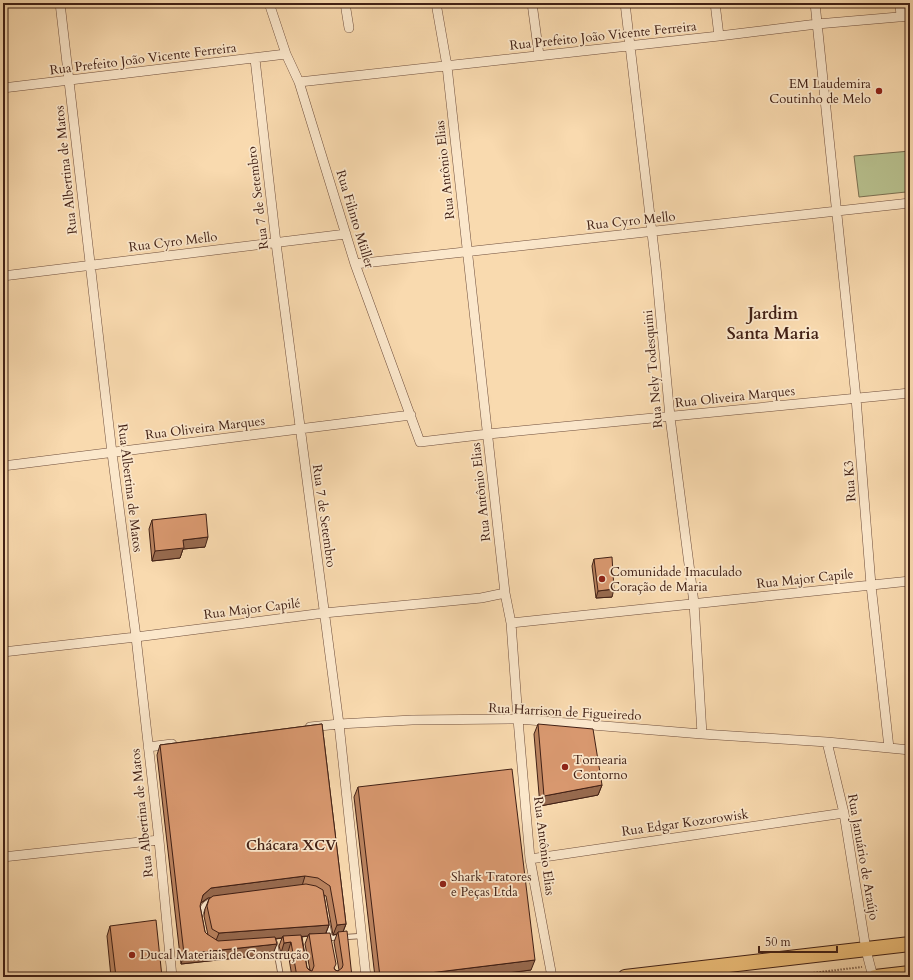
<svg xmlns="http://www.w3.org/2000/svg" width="913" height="980" font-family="Cardo,serif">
<rect width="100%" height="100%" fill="#f9daaf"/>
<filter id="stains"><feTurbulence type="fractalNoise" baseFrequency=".005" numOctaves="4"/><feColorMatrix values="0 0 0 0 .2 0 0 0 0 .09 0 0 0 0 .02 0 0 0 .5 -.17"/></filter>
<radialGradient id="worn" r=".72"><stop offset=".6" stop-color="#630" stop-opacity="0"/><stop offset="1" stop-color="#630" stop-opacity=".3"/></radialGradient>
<path fill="#b8c18f" stroke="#7c7052" d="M910,151V189L906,190V192L859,197L854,156Z"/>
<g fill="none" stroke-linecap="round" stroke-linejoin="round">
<g stroke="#6f4e3c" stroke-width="6">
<path id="lane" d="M200,916C202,908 204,902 213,901
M327,922L330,939
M328,938L362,936
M275,943L281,977"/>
</g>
<g stroke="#6f4e3c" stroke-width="10">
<path id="street" d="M60,3L112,453L136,637L159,840L172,977
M269,3L286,54L299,82L355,264L420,442L488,434L910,393
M345,3L349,28
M436,3L447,66L505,593L511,623L518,719L530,859L552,977
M532,3L539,55
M625,3L656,267L670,417L694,603L702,734
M715,3L719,36
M815,3L856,398L871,585L889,748
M900,3L901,17
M255,59L276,243L339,724L366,977
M299,82L719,36L817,24L910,16
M3,88L286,54
M355,264L910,203
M3,276L346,234
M3,466L411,415
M511,623L910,581
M3,652L136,637L324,613L481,598L505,593
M310,727L339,724L412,720L518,719L702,734L827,742L910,750
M827,742L844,813L866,950L873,977
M148,747L172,744
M3,857L159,840
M530,859L844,813"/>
</g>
<g stroke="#412015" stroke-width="16">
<path id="primary" d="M625,977L910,944
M875,977L910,973"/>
</g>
<path stroke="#412015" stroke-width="2" stroke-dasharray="1 2" stroke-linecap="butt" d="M778,977L862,967"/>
<use href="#lane" stroke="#fbe7cb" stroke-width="4.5"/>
<use href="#street" stroke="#fbe7cb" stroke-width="9"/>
<use href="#primary" stroke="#ecbd78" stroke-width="14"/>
</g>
<path fill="#ba835f" stroke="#412015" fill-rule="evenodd" d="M152,520L205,547L183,549L180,558L152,561L149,529Z
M594,559L612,597L596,598L592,566Z
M322,724L346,924L343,932L352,977H292L288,952L281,953L279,946L282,938L276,939L273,954L181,964L157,755L160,745ZM324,895L326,896L333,935L337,934L334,942L339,970L338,971L335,970L334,968L326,933L329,925ZM208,898H210L209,899L205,909L204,916L208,935L205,932L200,906V904ZM308,936L305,944L310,970L307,968L302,937Z
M538,724L602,785L598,795L540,806L534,734Z
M358,787L531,970L476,977H375L354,797Z
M110,926L162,977H111L107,936Z"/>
<path fill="#976a4e" stroke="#412015" d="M208,537L205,547L183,549L180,558L152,561L155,551L183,540Z
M614,589L612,597L596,598L598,591Z
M602,785L598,795L540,806L544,796Z
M305,876L302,886L208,898L199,904L203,895L211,888Z
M346,924L342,934L338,932L337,934L333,935L337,925Z
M329,925L325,935L309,934L308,936L283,938V936L282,938L215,943L219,933Z
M291,942L288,952L281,953L284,943Z
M277,944L273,954L181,964L184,954Z
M535,960L531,970L476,977H397Z"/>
<path fill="#d8986f" stroke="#412015" d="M206,514L208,537L183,540L184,548L155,551L152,520Z
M612,557L614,589L598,591L594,559Z
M322,724L346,924L337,925L330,886L318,878L305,876L211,888L203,895L200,906L205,932L207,934L218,941L275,937L277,944L184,954L160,745Z
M538,724L593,729L602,785L544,796Z
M512,769L535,960L397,977H380L358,787Z
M306,884L316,886L323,890L329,925L219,933L212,929L207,906L209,899L213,896Z
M156,920L162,977H116L110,926Z
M347,931L352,977H297L291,942L284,943L283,936L301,935L307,968L309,970L312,971L314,966L309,934L330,933L336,964L334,968L335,970L338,971L342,968L343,965L338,932Z"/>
<g fill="#8f2418" stroke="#fbe7cb" stroke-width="1.5">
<circle cx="879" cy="91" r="4"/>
<circle cx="602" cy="579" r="4"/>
<circle cx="565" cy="767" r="4"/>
<circle cx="443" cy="884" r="4"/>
<circle cx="132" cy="955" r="4"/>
</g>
<g text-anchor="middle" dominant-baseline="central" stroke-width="3.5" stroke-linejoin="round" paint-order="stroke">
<g font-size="13" fill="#412015" stroke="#fbe7cb">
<text transform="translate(603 36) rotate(-6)">Rua Prefeito João Vicente Ferreira</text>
<text transform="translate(143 59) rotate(-7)">Rua Prefeito João Vicente Ferreira</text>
<text transform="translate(66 170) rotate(-96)">Rua Albertina de Matos</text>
<text transform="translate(445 170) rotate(-96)">Rua Antônio Elias</text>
<text transform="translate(258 198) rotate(-97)">Rua 7 de Setembro</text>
<text transform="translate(355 219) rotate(73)">Rua Filinto Müller</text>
<text transform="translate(631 221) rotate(-6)">Rua Cyro Mello</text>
<text transform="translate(173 242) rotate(-7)">Rua Cyro Mello</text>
<text transform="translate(653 369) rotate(-95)">Rua Nely Todesquini</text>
<text transform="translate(735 397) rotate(-6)">Rua Oliveira Marques</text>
<text transform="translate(205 428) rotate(-7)">Rua Oliveira Marques</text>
<text transform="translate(850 481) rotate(-94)">Rua K3</text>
<text transform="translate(130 488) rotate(83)">Rua Albertina de Matos</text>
<text transform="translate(481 492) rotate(-96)">Rua Antônio Elias</text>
<text transform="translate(324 516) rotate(82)">Rua 7 de Setembro</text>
<text transform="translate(805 579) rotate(-6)">Rua Major Capile</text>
<text transform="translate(252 609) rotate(-7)">Rua Major Capilé</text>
<text transform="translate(565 712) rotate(3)">Rua Harrison de Figueiredo</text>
<text transform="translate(142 813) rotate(-96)">Rua Albertina de Matos</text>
<text transform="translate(685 823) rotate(-8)">Rua Edgar Kozorowisk</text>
<text transform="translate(544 846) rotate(83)">Rua Antônio Elias</text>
<text transform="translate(863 857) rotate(80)">Rua Januário de Araújo</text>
</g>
<g font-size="13" fill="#412015" stroke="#fbe7cb" text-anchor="start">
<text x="871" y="84" text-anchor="end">EM Laudemira<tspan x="871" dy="15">Coutinho de Melo</tspan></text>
<text x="610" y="572">Comunidade Imaculado<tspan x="610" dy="15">Coração de Maria</tspan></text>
<text x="573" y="760">Tornearia<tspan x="573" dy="15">Contorno</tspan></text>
<text x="451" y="877">Shark Tratores<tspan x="451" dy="15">e Peças Ltda</tspan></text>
<text x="140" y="955">Ducal Materiais de Construção</text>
</g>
<g font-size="14" font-weight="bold" fill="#412015" stroke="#fbe7cb">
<text x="291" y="845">Chácara XCV</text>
</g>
<g font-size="17" font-weight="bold" fill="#412015" stroke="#fbe7cb">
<text x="773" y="313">Jardim<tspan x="773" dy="20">Santa Maria</tspan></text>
</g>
</g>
<rect width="913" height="980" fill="none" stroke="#f9daaf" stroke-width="16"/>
<rect x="4" y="4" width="905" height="972" fill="none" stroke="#412015" stroke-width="2"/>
<rect x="8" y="8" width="897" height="964" fill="none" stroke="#412015"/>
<path d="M759 946v6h78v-6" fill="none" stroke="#412015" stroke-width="2"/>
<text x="765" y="946" font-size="12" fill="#412015" stroke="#fbe7cb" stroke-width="3" paint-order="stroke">50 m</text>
<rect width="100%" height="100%" filter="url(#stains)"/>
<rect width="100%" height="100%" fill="url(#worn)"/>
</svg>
